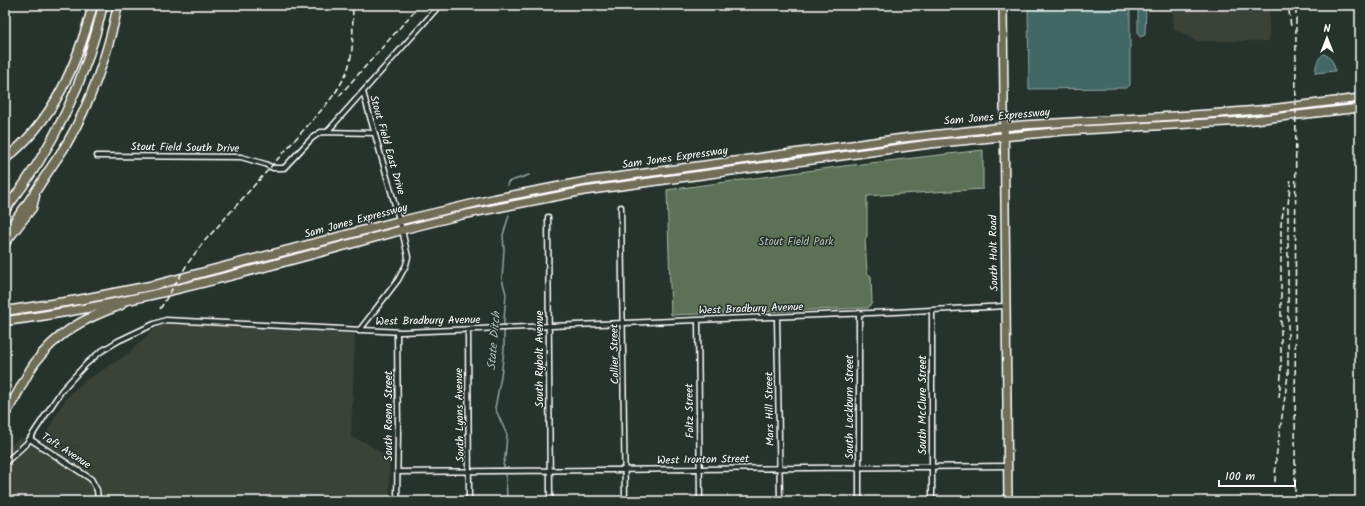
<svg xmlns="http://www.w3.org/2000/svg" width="1365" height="506" font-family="Kalam,sans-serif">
<rect width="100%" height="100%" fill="#26332d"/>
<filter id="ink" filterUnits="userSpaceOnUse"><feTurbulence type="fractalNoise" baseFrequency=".025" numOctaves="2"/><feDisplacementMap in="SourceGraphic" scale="8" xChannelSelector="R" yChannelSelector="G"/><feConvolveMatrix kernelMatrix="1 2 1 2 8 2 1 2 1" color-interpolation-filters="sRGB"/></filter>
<g filter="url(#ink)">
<path fill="#3b4239" d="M1172,5H1269V41H1196L1174,29Z
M159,324L245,326L355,334L351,437L367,443L389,459L390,501H5V451L20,437L39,444L86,446L45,443L43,440L61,406L71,393L85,381L128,354Z"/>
<path fill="#5b7156" stroke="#adb8aa" d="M983,150V189L867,196V236L865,239L867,273L871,276L872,303L868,308L671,315L667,190L844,166Z"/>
<path fill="#426765" stroke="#8ea4a3" d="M1028,5H1130V85L1126,88L1029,89Z
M1138,5H1146L1145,35L1140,37L1138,33Z
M1324,54C1330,56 1335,64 1335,71L1315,73C1316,66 1317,58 1324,54Z"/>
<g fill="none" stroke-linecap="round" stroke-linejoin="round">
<path stroke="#8ea4a3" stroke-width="1.5" d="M507,186L508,182L529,175
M505,468L503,464L505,458L507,435L495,408L501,376L504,350V320L506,294L502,279L504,250L503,235L509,215
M506,475L507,501"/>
<g stroke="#fff" stroke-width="7">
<path id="street" d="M327,132L440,5
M97,156L241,157L265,164L273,168H284L312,138L321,132L375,133
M621,207L625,501
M548,217L550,501
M932,310V501
M777,317L780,501
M698,320L700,501
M468,330L469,501
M359,331L398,280L406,265L408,257L402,230L363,92
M397,332L398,431L397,501
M30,439L91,479L97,490L98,500
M5,463L27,443L62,390L86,364L100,352L118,341L154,324L166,320L402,332L895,312L1006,306
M398,472L1008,466
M859,501V313"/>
</g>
<g stroke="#fff" stroke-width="10">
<path id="primary" d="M1003,5L1008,501
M399,221L492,199L586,181L903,138L1022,125L1208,114L1270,109L1360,98
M402,230L462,215L584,191L930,144L1064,131L1245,121L1360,108"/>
</g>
<g stroke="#fff" stroke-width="11">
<path id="highway" d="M5,159C54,121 77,64 93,5
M5,210C52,150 86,80 103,5
M5,233C20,216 32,197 44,178C51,167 59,156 66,145C91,102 108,53 118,5
M5,243L32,208L35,196
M5,311L78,300L155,285L399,221
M5,321C140,304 271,265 402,230
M5,414C16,399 23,380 34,364C57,332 85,318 121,305"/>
</g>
<use href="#street" stroke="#26332d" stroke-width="4"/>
<use href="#primary" stroke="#716e59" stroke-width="7"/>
<use href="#highway" stroke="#716e59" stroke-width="8"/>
<path stroke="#fff" stroke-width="1.5" stroke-dasharray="6 3" stroke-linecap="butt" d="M1289,11L1291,27
M339,96L420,5
M160,309L188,263L202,244L325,106C334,95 342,84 347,71C355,51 352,26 353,5
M1279,398L1281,375V224L1284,206
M1275,482L1276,458L1288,375V205L1291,177
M1295,501L1296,5"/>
</g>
</g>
<g text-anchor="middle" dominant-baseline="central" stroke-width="3" stroke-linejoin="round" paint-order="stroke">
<g font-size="11" fill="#fff" stroke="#26332d">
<text transform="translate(997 117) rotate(-5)">Sam Jones Expressway</text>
<text transform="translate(387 145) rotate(74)">Stout Field East Drive</text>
<text transform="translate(185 148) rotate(1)">Stout Field South Drive</text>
<text transform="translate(675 158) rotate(-8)">Sam Jones Expressway</text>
<text transform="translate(356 221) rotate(-15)">Sam Jones Expressway</text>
<text transform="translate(994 253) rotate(-91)">South Holt Road</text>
<text transform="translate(751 309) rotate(-2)">West Bradbury Avenue</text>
<text transform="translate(428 321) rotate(-1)">West Bradbury Avenue</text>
<text transform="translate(615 354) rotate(-91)">Collier Street</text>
<text transform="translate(540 359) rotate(-90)">South Rybolt Avenue</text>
<text transform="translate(923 405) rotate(-90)">South McClure Street</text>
<text transform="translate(850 407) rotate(-90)">South Lockburn Street</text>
<text transform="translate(770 409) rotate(-91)">Mars Hill Street</text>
<text transform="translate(690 411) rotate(-91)">Foltz Street</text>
<text transform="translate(460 415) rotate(-91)">South Lyons Avenue</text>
<text transform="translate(389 416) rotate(-90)">South Roena Street</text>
<text transform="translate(66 451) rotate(33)">Taft Avenue</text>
<text transform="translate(703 460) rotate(-1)">West Ironton Street</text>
</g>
<g font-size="11" fill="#b5bfb3" stroke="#26332d">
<text x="796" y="242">Stout Field Park</text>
</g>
<g font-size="12" font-style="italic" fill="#aabbba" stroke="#26332d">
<text transform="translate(494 341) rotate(-85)">State Ditch</text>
</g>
</g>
<rect width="1365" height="506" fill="none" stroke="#26332d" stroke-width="20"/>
<rect x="10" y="10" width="1345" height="486" fill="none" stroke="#fff" stroke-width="1.5" filter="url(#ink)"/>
<g transform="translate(1327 38)" stroke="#26332d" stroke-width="3" paint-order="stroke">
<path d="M0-3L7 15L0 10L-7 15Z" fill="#ffffff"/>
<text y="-6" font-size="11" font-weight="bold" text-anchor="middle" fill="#ffffff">N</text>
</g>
<path d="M1219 480v6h76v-6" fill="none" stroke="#ffffff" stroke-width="2"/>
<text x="1225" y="480" font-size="12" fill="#ffffff" stroke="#26332d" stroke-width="3" paint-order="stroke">100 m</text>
</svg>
